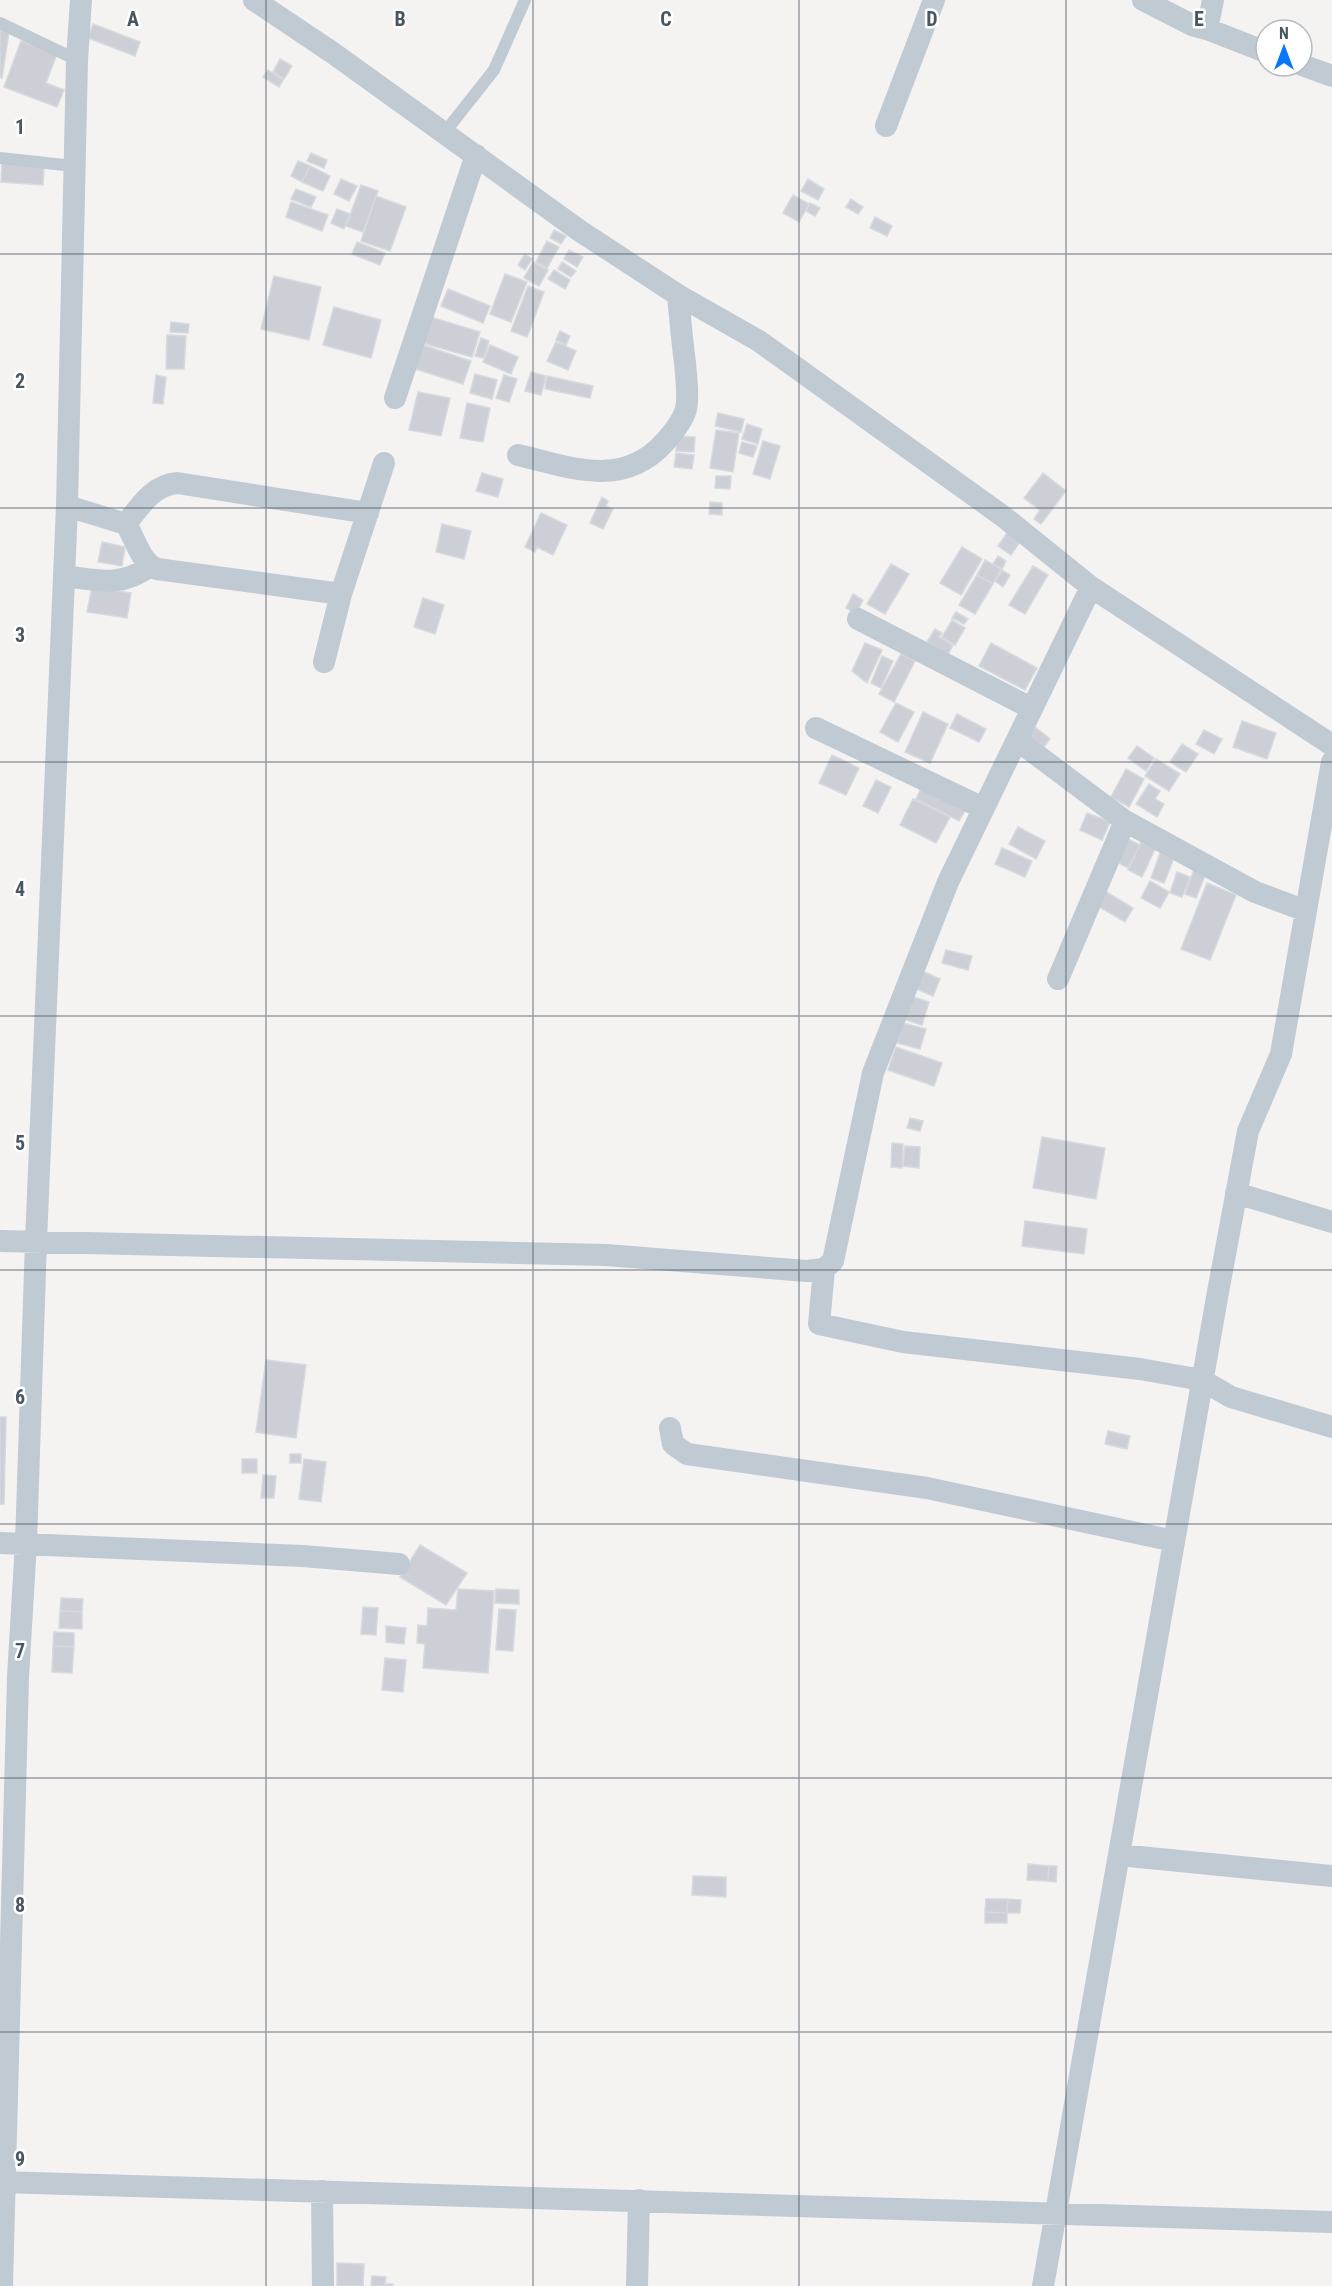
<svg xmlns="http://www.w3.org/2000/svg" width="1332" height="2286" font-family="'Roboto Condensed',sans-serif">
<rect width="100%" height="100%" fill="#f5f2f2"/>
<path fill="#cccfd5" stroke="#d6d9de" stroke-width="1.5" d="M93,24L140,42L135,56L88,38Z
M0,30L9,32L2,78L0,77Z
M21,41L57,54L46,83L64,90L57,107L4,87Z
M280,59L292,66L284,79L273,72Z
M268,70L283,80L279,87L263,77Z
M311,153L327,160L324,168L307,161Z
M298,161L310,166L302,182L291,176Z
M2,163L44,167L43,185L1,182Z
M310,166L330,176L323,191L302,182Z
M341,179L357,186L349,201L334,194Z
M808,179L824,189L818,200L801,191Z
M361,185L378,191L363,232L346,226Z
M296,189L316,197L311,207L291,199Z
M793,195L809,204L799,222L783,213Z
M376,196L406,207L390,251L361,241Z
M851,199L863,207L858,214L846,207Z
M291,202L328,215L322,231L286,217Z
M810,203L820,208L815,216L806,211Z
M337,209L350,214L344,229L331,223Z
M875,217L892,226L887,236L870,228Z
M554,230L566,236L561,244L550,238Z
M547,241L559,247L547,268L536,262Z
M357,242L385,253L380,265L352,254Z
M569,250L583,257L577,267L564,259Z
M525,254L532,259L525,270L518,265Z
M533,262L548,270L539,286L524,278Z
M562,262L576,271L571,277L558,269Z
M554,270L570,280L565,289L548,279Z
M505,274L527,282L511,322L490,314Z
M274,276L321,287L309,340L261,329Z
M528,286L544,292L527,337L511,331Z
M448,289L490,306L483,323L441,306Z
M334,307L381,320L371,358L323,345Z
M427,316L480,332L472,357L419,342Z
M171,322L189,324L188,333L170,332Z
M560,331L570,336L566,345L556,340Z
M167,335L186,336L184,369H166Z
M481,338L489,341L484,358L475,356Z
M556,342L576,351L568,370L547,361Z
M417,343L471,361L463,384L409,367Z
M490,345L518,357L511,374L483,362Z
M531,372L546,376L541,395L525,391Z
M475,374L497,380L492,399L470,393Z
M156,375L166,377L163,404L153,403Z
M504,375L517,379L509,402L496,398Z
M547,376L593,386L590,398L545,389Z
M418,392L450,398L441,436L409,430Z
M467,403L490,408L483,442L460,438Z
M718,413L744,419L741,432L715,426Z
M747,424L762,429L758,444L742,439Z
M716,430L739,433L733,472L710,468Z
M677,436L695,437L694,452L676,451Z
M763,441L780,446L770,479L753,474Z
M742,442L757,446L753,457L739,453Z
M676,453L694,455L692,469L674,467Z
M482,473L503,479L498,497L476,491Z
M1043,473L1066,491L1041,524L1034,519L1040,510L1024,498Z
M716,476H731L730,489L715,488Z
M602,497L608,501L606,506L613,509L603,529L590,523Z
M710,502L722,503V515L709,514Z
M541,513L567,525L553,555L537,547L535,552L525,547Z
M442,524L471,531L464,559L436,552Z
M1011,527L1024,536L1011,555L998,546Z
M102,542L125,547L122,566L98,562Z
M962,547L982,559L961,595L940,583Z
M998,556L1006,561L1002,569L993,564Z
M985,560L1001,569L993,584L977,575Z
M891,564L909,574L885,614L867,604Z
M1033,566L1048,575L1025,614L1009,605Z
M1002,570L1010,575L1003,587L995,581Z
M977,575L993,584L975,614L959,605Z
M92,587L131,593L127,618L87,612Z
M853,594L863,600L856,614L846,608Z
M423,598L444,605L435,634L414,627Z
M956,612L968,619L964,624L952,618Z
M952,620L965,628L955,645L942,637Z
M935,629L942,633L939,637L953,645L948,654L927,642Z
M865,643L882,650L867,683L852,671Z
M991,643L1037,668L1025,690L979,666Z
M901,654L915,661L894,702L879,694Z
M882,656L893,661L881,688L871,683Z
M896,703L914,712L898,742L880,732Z
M923,712L948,724L930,763L905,752Z
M957,714L986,729L979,742L950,728Z
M1242,721L1276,733L1267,759L1233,747Z
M1035,727L1050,739L1044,747L1029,736Z
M1204,730L1222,739L1214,754L1196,744Z
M1182,744L1198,754L1186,772L1170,762Z
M1137,746L1154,758L1146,771L1128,758Z
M832,755L859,768L846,795L819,783Z
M1156,759L1180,774L1169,791L1145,776Z
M1126,769L1144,779L1129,807L1111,797Z
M876,780L891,787L878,813L863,806Z
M923,784L967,807L959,821L916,799Z
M1149,784L1160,791L1155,799L1164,804L1157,817L1136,804Z
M913,799L950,817L936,843L900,825Z
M1087,813L1110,822L1102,840L1080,830Z
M1018,827L1045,841L1036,859L1009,844Z
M1122,836L1140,845L1128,868L1111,859Z
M1141,842L1155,849L1142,877L1128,870Z
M1002,848L1032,861L1025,877L995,864Z
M1160,853L1174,858L1164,883L1151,878Z
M1195,867L1207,871L1196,898L1185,894Z
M1177,872L1190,877L1182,897L1170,893Z
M1150,881L1169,892L1160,908L1141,898Z
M1207,883L1236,895L1210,960L1181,949Z
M1105,891L1133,908L1125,922L1096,905Z
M946,950L972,956L968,970L942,963Z
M922,971L940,979L933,996L914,988Z
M910,996L929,1002L922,1025L903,1019Z
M903,1023L926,1029L920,1049L897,1043Z
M896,1047L942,1063L934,1086L888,1070Z
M910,1118L923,1121L920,1131L907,1128Z
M1042,1137L1105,1148L1096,1199L1033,1188Z
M892,1143L903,1144L902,1168L891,1167Z
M905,1146L920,1147L919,1168L903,1166Z
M1025,1221L1087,1229L1084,1254L1022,1246Z
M266,1360L306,1365L296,1438L256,1432Z
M0,1417H6L4,1504H0Z
M1108,1431L1130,1436L1127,1449L1105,1444Z
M290,1454H301V1463H290Z
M242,1459H257V1473H242Z
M304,1459L326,1462L321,1502L299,1499Z
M263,1475L276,1476L274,1498H261Z
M420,1545L467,1573L446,1605L400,1577Z
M458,1589L494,1591L488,1673L423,1668L425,1644L417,1643L418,1625L427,1626L428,1608L456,1610Z
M496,1589L519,1590V1604L495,1603Z
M61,1598L83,1599L82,1612L60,1611Z
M363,1607L378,1608L376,1635L361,1634Z
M499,1609L516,1610L513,1651L496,1650Z
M60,1611L82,1612V1629L59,1628Z
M386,1626L406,1628L404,1644L386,1642Z
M54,1632L74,1633V1647L53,1646Z
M53,1646L74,1647L72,1673L52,1672Z
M385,1658L406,1660L403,1692L382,1690Z
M1028,1864L1049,1866L1048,1881L1027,1880Z
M1049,1866H1057L1056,1882L1048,1881Z
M693,1876L726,1877V1897L692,1895Z
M986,1899H1008L1007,1913L985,1912Z
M1008,1899L1021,1900L1020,1913H1007Z
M985,1912L1007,1913V1923H985Z
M337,2263L364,2264L363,2286H337Z
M372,2276L386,2277L385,2284H393V2286H371Z"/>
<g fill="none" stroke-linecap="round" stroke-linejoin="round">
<path stroke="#bfcad3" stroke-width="12" d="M0,23L77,60
M445,132L494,70L525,0
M0,158L74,166"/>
<path stroke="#bfcad3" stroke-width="22" d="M254,0L333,53L580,231L678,295L759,341L1004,517L1091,587L1332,745
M1143,0L1192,25L1207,29
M1213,0L1207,29L1266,52
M1302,65L1332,76
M886,126L934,0
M395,398L476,155
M518,455C569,467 622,489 664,443C672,434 683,421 686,409C689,395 686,377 685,363C682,340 680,318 678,295
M67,506L126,524C135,538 140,562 157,569L341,594L384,463
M126,524C140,506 153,485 177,483L368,513
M64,576C97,580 121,588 150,566
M858,619L1031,708
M324,662L341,594
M816,728L983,808
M1017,740L1125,821L1255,892L1306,911
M1058,979L1125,821
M1236,1193L1332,1222
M0,1241L606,1255L807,1271L824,1269L833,1261L873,1073L948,882L1091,587
M824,1269L819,1324L903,1342L1140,1369L1202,1380L1231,1397L1332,1427
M670,1428L673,1444L687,1454L927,1488L1174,1541
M0,1543L303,1556L399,1564
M1119,1855L1332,1876
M0,2182L1332,2222
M322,2191L323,2286
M2,2286L18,1677L26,1543L36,1241L67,506L77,60L81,0
M637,2286L639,2200
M1043,2286L1218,1292L1248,1131L1281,1054L1332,762"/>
</g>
<path fill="none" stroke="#485662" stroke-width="1.5" stroke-opacity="0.55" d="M266,0V2286M533,0V2286M799,0V2286M1066,0V2286M0,254H1332M0,508H1332M0,762H1332M0,1016H1332M0,1270H1332M0,1524H1332M0,1778H1332M0,2032H1332"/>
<g font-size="20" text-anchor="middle" font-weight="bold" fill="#485662" stroke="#fff" stroke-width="5" stroke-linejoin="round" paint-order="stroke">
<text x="133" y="26">A</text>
<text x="400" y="26">B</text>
<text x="666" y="26">C</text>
<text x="932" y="26">D</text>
<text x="1199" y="26">E</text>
<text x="20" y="134">1</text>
<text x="20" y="388">2</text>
<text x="20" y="642">3</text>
<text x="20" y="896">4</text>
<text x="20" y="1150">5</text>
<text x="20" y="1404">6</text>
<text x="20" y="1658">7</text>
<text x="20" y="1912">8</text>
<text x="20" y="2166">9</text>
</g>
<g transform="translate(1284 48)"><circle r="28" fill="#ffffff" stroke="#b6bbc0" stroke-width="1.5"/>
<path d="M0-4.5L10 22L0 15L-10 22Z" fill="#0877fa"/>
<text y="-9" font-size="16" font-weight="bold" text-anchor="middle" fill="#485662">N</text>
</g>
</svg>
